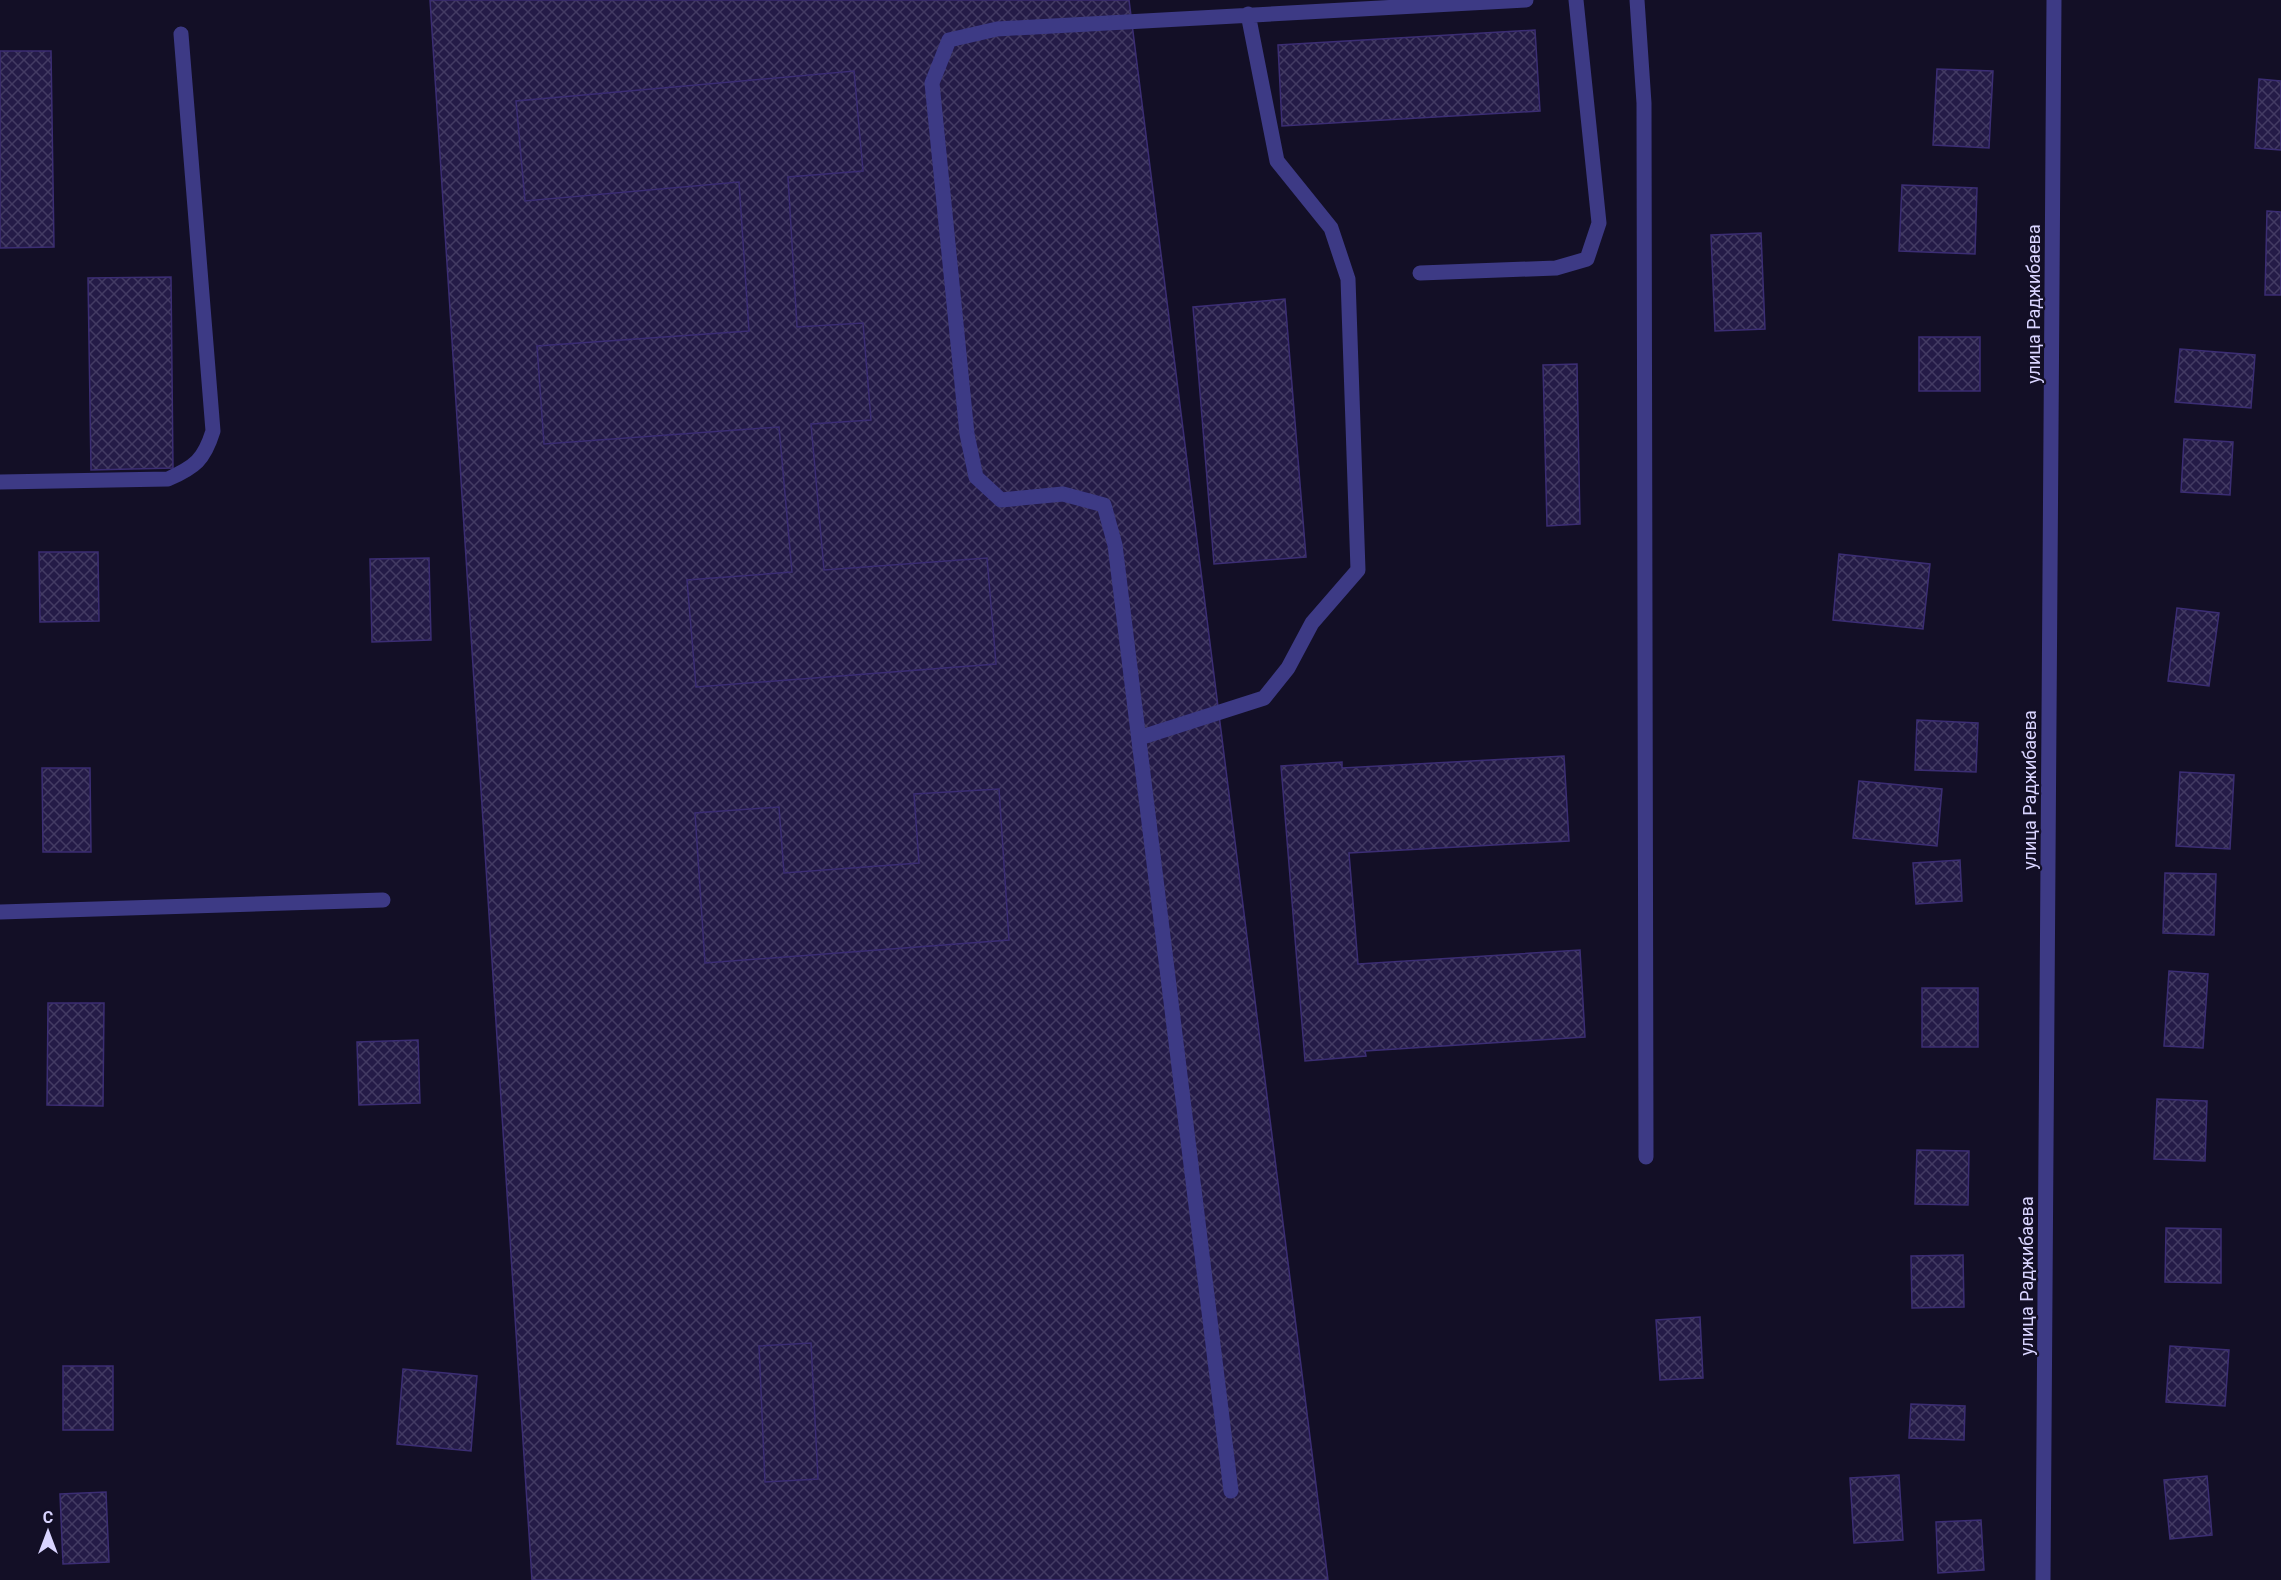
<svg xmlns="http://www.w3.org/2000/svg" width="2281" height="1580" font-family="Roboto,sans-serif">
<defs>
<pattern id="building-cross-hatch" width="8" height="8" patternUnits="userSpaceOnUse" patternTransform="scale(1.5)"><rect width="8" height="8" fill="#241b47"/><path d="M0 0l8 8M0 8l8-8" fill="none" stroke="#433b63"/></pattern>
</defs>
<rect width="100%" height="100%" fill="#130f26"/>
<path fill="url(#building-cross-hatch)" stroke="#3b2d73" stroke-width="1.5" d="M430,0H1129L1328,1580H532Z
M1535,30L1540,111L1282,126L1278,45Z
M0,51H51L54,247L0,248Z
M1937,69L1993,71L1989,148L1933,145Z
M854,71L863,171L788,177L797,327L863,323L871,420L811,424L824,570L987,558L996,664L696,687L687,580L792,572L779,427L544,444L537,346L749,331L739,182L525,201L516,101Z
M2259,79L2281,81V150L2255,148Z
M1902,185L1977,188L1975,254L1899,251Z
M2267,211L2281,212V295H2265Z
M1761,233L1765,329L1715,331L1711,235Z
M171,277L173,468L91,470L88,278Z
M1285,299L1306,557L1214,564L1193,307Z
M1919,337H1980V391H1919Z
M2180,349L2255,355L2251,408L2175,402Z
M1577,364L1580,524L1547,526L1543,365Z
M2184,439L2233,442L2230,495L2181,492Z
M39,552H98L99,621L40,622Z
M1839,554L1930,564L1923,629L1833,620Z
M429,558L431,640L372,642L370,559Z
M2177,608L2219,613L2209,686L2168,681Z
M1917,720L1978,723L1976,772L1915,770Z
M1564,756L1569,841L1349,853L1358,964L1580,950L1585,1037L1365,1051L1366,1056L1305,1061L1281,766L1342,762V768Z
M42,768H90L91,852H43Z
M2180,772L2234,775L2230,849L2176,846Z
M1859,781L1942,789L1937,846L1853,838Z
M999,789L1009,940L705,963L695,813L779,807L784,873L919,863L914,794Z
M1960,860L1962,901L1916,904L1913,863Z
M2165,873L2216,874L2214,935L2163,933Z
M2169,971L2208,974L2203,1048L2164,1046Z
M1922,988H1978V1047H1922Z
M48,1003H104L103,1106L47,1105Z
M418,1040L420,1103L359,1105L357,1042Z
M2157,1099L2207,1101L2205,1161L2154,1159Z
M1917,1150L1969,1151L1968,1205L1915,1204Z
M2166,1228L2221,1229V1283L2165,1282Z
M1963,1255L1964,1307L1912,1308L1911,1256Z
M1700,1317L1703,1378L1660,1380L1656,1320Z
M811,1343L818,1479L765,1482L759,1346Z
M2170,1346L2229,1350L2225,1406L2166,1402Z
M63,1366H113V1430H63Z
M403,1369L477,1376L471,1451L397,1444Z
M1911,1404L1965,1406L1964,1440L1909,1438Z
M1899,1475L1903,1540L1854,1543L1850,1478Z
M2207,1476L2212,1535L2170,1539L2164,1480Z
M106,1492L109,1562L63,1564L60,1494Z
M1981,1520L1984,1570L1938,1573L1936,1522Z"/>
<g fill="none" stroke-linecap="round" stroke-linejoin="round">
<path stroke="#3d3a85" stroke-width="15" d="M1420,273L1556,268L1587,259L1599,223L1576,0
M0,482L168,479C195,467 204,460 213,431L181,34
M1139,738L1264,698L1288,668L1312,623L1358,570L1348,279L1331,228L1277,161L1248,14
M1231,1491L1115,545L1104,505L1063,494L1001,500L976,477L967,434L932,83L949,40L997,29L1526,0"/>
<path stroke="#3d3a85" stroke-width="15" d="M1637,0L1644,103L1646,1157
M0,912L383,900
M2043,1580L2054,0"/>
</g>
<g text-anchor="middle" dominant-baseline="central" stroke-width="4.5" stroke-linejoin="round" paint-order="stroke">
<g font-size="18" fill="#d9d4ff" stroke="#130f26">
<text transform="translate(2033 304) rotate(-90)">улица Раджибаева</text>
<text transform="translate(2029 790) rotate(-90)">улица Раджибаева</text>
<text transform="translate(2026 1276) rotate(-90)">улица Раджибаева</text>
</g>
</g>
<g transform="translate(48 1532)" stroke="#130f26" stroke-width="4.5" paint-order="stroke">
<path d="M0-4.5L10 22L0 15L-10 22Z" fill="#d9d4ff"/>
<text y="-9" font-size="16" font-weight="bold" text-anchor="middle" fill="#d9d4ff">С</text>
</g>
</svg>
